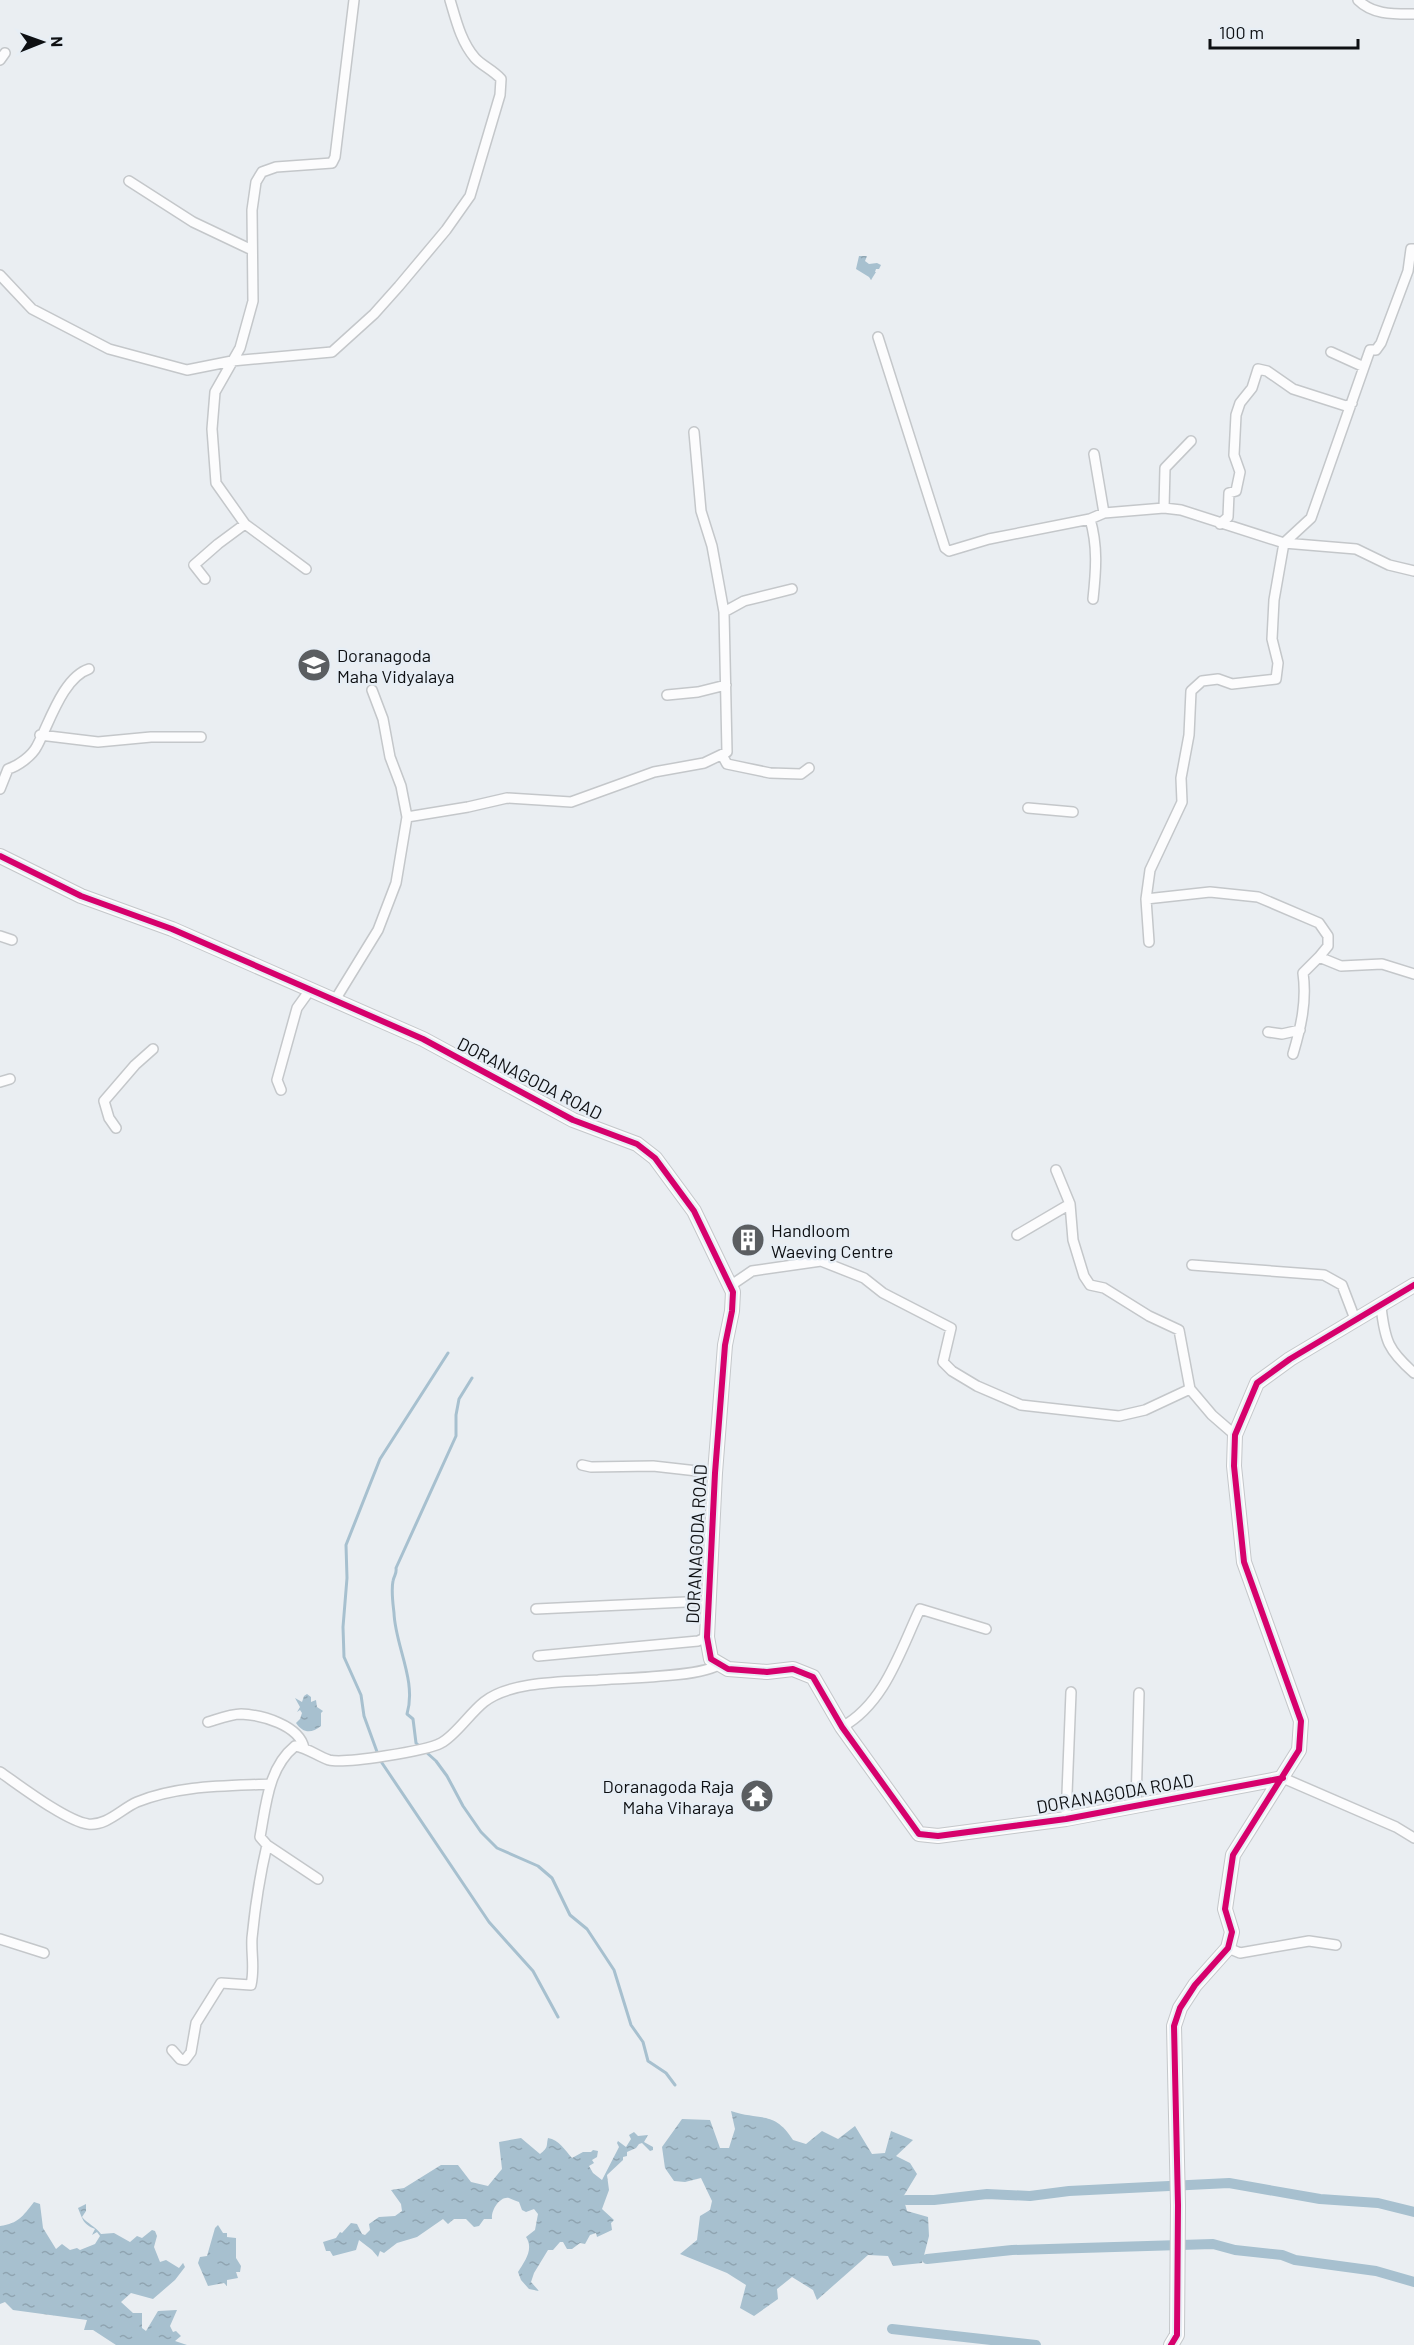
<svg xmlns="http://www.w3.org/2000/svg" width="1414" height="2345" font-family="Barlow,sans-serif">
<defs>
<pattern id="water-ripples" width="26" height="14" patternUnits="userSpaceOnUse" patternTransform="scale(1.5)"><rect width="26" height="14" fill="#a7c0cf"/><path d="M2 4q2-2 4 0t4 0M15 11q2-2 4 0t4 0" fill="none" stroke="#8fa4b1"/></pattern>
</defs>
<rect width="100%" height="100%" fill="#eaeef2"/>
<path fill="url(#water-ripples)" d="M859,256H867L865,261L869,264L877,263L881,265L879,269H876L875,272H876L871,280L869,277L856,269Z
M307,1694L311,1697V1702L316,1700L317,1707L323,1711L321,1713V1726C311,1734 303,1733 296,1723L300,1719L302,1713L300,1710L297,1712L300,1707L295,1698L302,1702L304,1696Z
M731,2111C760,2121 774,2110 793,2140L806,2144L822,2131L838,2139L855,2126L872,2154L885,2153L891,2131L913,2140L896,2156L910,2163L917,2174L903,2197L907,2211L928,2217L929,2236L922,2263L893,2266L888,2256L868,2255L817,2300L813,2290L792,2277L777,2289L778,2299L754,2316L740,2308L746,2285L727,2273L680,2254L697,2240L700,2216L710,2210L712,2201L701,2178L685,2182L674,2181L665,2168L662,2147L682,2119L710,2120L720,2148H729L735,2129Z
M634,2132L638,2136L648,2135L644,2142L653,2147V2150L650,2151L642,2143L639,2144L636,2148L627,2152V2156L623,2157V2160L607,2175L609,2190L602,2209L614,2220L611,2223L612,2230L597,2237L596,2233L590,2235L585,2244L580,2243L572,2249H567L563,2242H560L553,2250H548L534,2273L531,2282L539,2291L529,2289L521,2280L518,2272C525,2261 534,2249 526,2237L535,2230L538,2214L534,2209L526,2212L522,2210L519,2202C515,2201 512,2199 509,2198C500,2196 491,2210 492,2219H484L479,2226L474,2227L466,2219H454L448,2224L443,2219L417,2237L397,2243L384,2253L380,2251L378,2257L372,2250L359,2240L356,2250L333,2256L330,2251H326L323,2242L336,2238L340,2232L342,2233L351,2223L357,2224L362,2234L365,2235L370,2230L369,2224L379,2217L395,2216L402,2211L401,2204L391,2190L404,2188L441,2165H458L471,2182L488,2186L502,2169L499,2142L521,2138L540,2154C549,2147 546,2146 548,2138C559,2140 565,2150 572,2158L583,2152H591L593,2150L598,2151L597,2157L592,2160L594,2163L589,2166L593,2173L602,2180L619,2147L617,2143L618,2141L626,2147L631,2139L629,2135Z
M34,2202L40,2204L43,2228L56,2249L62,2244L70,2250L77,2248L80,2250L95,2244L100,2236L97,2232L92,2235L95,2229C83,2224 83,2220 78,2208L86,2204V2211L82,2217C88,2224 95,2226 101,2234L114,2233L130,2242L137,2236L142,2238L152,2230L155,2231L157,2236L154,2247L160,2262L166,2260L179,2268L183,2263L185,2267L175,2280L153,2299L131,2293L121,2302L133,2313H142V2328L146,2331L158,2311L177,2310L170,2326L173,2332L176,2331L181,2336L175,2341L187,2345H116L93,2330H84L87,2320L13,2310L5,2302L0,2304V2226C19,2223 22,2217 34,2202Z
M218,2225L223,2233H227V2237L236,2238V2258L241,2266L240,2272H236L238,2278L227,2280V2286L224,2283L208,2286L198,2263L200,2257L207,2256L215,2228Z"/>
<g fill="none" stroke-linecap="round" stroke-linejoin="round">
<path stroke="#a7c0cf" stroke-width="3" d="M448,1353L380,1459L346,1545L347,1578L343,1627L344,1657L361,1695L364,1716L380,1760L489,1922L533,1971L558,2017
M472,1378L459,1399L456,1415V1436L396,1568C397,1574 394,1575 393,1581C391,1591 393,1604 394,1613C395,1645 417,1681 407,1714L413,1719L416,1743L436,1761L447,1776L463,1806L481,1832L497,1848L538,1866L552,1878L570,1915L587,1929L614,1970L631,2025L643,2042L648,2061L666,2073L675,2085"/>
<path stroke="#a7c0cf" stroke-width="10" d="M906,2200H934L987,2194L1030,2196L1069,2191L1229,2183L1320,2199L1378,2203L1414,2212
M927,2259L1012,2250L1213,2244L1235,2250L1282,2255L1295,2260L1376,2271L1414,2282
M892,2329L1036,2345"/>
<g stroke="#c4c7ca" stroke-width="12">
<path id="street" d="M1358,0C1373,15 1394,14 1414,14
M0,60L5,53
M129,181L193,222L252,250
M1414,249H1411L1408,271L1381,343L1376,350H1370L1311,518L1284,543L1356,549L1389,565L1414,571
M0,275L32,309L109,349L187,370L232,361L332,352L374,314L399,286L446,230L470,196L500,95L501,79C493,70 481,65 475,58C461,42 456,20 450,0
M878,337L945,548L949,551L989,539L1090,519L1104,513L1094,454
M1331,352L1364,367
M1164,508L1165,468L1191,441
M1104,513L1164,508L1181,510L1284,543L1274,600L1272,639L1278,663L1276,679L1232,684L1218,679L1202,681L1191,691L1189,735L1181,778L1182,802L1150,870L1146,899L1149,942
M1090,519C1098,546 1096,571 1093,599
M1220,524L1228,517L1229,493L1236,491L1240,472L1234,455L1236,415L1240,403L1252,388L1258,369L1267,371L1293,389L1346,406L1352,403
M306,569L245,524L216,483L212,429L215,392L240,348L253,301L252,210L256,182L262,172L276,167L332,163L335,157L354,0
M205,579L194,565L218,544L245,524
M724,612L744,601L792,589
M667,695L698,692L726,685
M40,735L98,742L151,737H201
M722,755L727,764L770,773L801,774L809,768
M0,789L8,769C18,766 32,756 37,746C49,724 63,677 89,669
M1028,808L1073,812
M407,817L468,807L507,798L571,802L654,772L704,763L727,752L724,612L712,546L701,511L694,432
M1146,899L1210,892L1258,897L1319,923L1328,936V946L1319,957
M0,936L12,940
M335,1000L378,930L396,883L407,817L401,786L390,757L383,719L372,690
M1268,1032L1282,1034L1300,1030
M1293,1054C1301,1027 1307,1001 1303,973L1319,957L1341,966L1382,964L1414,974
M0,1082L10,1079
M281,1090L277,1080L297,1008L310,990
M116,1128L109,1118L104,1101L135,1065L153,1049
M1056,1170L1070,1204L1073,1240L1084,1276L1090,1285L1104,1288L1149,1316L1179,1330L1190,1389L1212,1415L1235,1435
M1017,1235L1070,1204
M1192,1265L1324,1275L1342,1285L1355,1319
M730,1286L752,1271L821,1261L864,1278L883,1293L951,1328L943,1362L952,1371L977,1386L1021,1405L1119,1416L1145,1410L1190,1389
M1381,1307C1385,1341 1388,1350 1414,1373
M582,1465L591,1467L653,1466L715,1473
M536,1609L707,1601
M538,1656L698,1641L707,1637
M208,1722C218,1719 231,1714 241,1714C262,1715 299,1725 304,1748
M842,1727C885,1703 900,1651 920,1609L986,1629
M0,1772C19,1785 66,1821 88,1824C107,1826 121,1809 137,1802C178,1785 227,1786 270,1784
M1283,1778L1396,1827L1414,1838
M1136,1805L1139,1693
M1066,1819L1071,1692
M318,1879L267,1845L260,1837C266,1805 268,1768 295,1746C308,1748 317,1756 329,1760C344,1764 426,1751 441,1743C455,1736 470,1713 484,1702C510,1681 565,1682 598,1680C622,1678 705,1677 719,1664
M0,1939L44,1953
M1228,1948L1240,1953L1309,1941L1336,1945
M172,2050L180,2059L185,2060L191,2052L196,2023L221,1983L251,1985C255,1967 251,1955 252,1938C255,1907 260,1875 267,1845"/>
</g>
<g stroke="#c4c7ca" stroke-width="16">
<path id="secondary" d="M0,856L81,896L172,929L423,1039L573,1120L637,1144L655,1158L694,1211L733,1292L732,1311L725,1345L715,1473L707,1637L711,1659L728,1669L767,1672L793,1669L813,1677L842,1727L919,1834L938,1836L1066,1819L1283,1778
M1171,2345L1177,2335L1178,2205L1174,2026L1180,2008L1195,1985L1228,1948L1232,1932L1225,1909L1233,1855L1299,1750L1301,1721L1244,1562L1234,1466L1235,1435L1257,1383L1290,1359L1414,1285"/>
</g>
<use href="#street" stroke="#fcfcfd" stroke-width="9"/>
<use href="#secondary" stroke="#fcfcfd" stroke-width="14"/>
<g stroke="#e7eef5" stroke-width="10">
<path id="cycleway" d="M0,856L81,896L172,929L423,1039L573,1120L637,1144L655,1158L694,1211L733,1292L732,1311L725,1345L715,1473L707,1637L711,1659L728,1669L767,1672L793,1669L813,1677L842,1727L919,1834L938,1836L1066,1819L1283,1778
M1171,2345L1177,2335L1178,2205L1174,2026L1180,2008L1195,1985L1228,1948L1232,1932L1225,1909L1233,1855L1299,1750L1301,1721L1244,1562L1234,1466L1235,1435L1257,1383L1290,1359L1414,1285"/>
</g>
<use href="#cycleway" stroke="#d6006c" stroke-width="6"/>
</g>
<defs>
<g id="school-disc" transform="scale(1.725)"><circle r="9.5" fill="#5b5e61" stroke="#e7eef5"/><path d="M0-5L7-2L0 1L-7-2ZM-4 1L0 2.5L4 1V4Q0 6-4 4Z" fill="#fff"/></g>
<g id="building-disc" transform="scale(1.725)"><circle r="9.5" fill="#5b5e61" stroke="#e7eef5"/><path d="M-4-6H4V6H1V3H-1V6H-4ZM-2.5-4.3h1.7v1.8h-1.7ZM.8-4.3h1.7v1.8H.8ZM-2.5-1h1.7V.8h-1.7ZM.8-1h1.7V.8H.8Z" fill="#fff"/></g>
<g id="temple-disc" transform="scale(1.725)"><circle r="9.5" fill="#5b5e61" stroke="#e7eef5"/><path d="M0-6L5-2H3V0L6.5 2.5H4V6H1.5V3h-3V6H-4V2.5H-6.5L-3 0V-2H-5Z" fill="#fff"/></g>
</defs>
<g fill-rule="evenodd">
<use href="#school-disc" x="314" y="665"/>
<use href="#building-disc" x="748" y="1240"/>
<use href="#temple-disc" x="757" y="1796"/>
</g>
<g text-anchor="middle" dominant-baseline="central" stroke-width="5" stroke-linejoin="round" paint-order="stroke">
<g font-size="18" fill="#0e1013" stroke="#e7eef5" text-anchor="start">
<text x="337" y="655">Doranagoda<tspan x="337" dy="21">Maha Vidyalaya</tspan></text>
<text x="771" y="1230">Handloom<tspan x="771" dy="21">Waeving Centre</tspan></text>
<text x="734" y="1786" text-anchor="end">Doranagoda Raja<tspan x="734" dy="21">Maha Viharaya</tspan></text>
</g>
<g font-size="18" fill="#0e1013" stroke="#e7eef5">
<text transform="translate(530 1078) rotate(27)">DORANAGODA ROAD</text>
<text transform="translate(696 1544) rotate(-87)">DORANAGODA ROAD</text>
<text transform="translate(1115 1793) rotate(-10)">DORANAGODA ROAD</text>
</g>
</g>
<g transform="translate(42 42) rotate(89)" stroke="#e7eef5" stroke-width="4.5" paint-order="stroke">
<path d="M0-4.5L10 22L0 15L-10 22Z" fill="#0e1013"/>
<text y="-9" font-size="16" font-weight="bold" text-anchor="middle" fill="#0e1013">N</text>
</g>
<path d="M1210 39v9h148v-9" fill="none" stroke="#0e1013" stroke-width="3"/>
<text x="1219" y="39" font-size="18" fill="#0e1013" stroke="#e7eef5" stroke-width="4.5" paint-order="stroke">100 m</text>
</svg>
